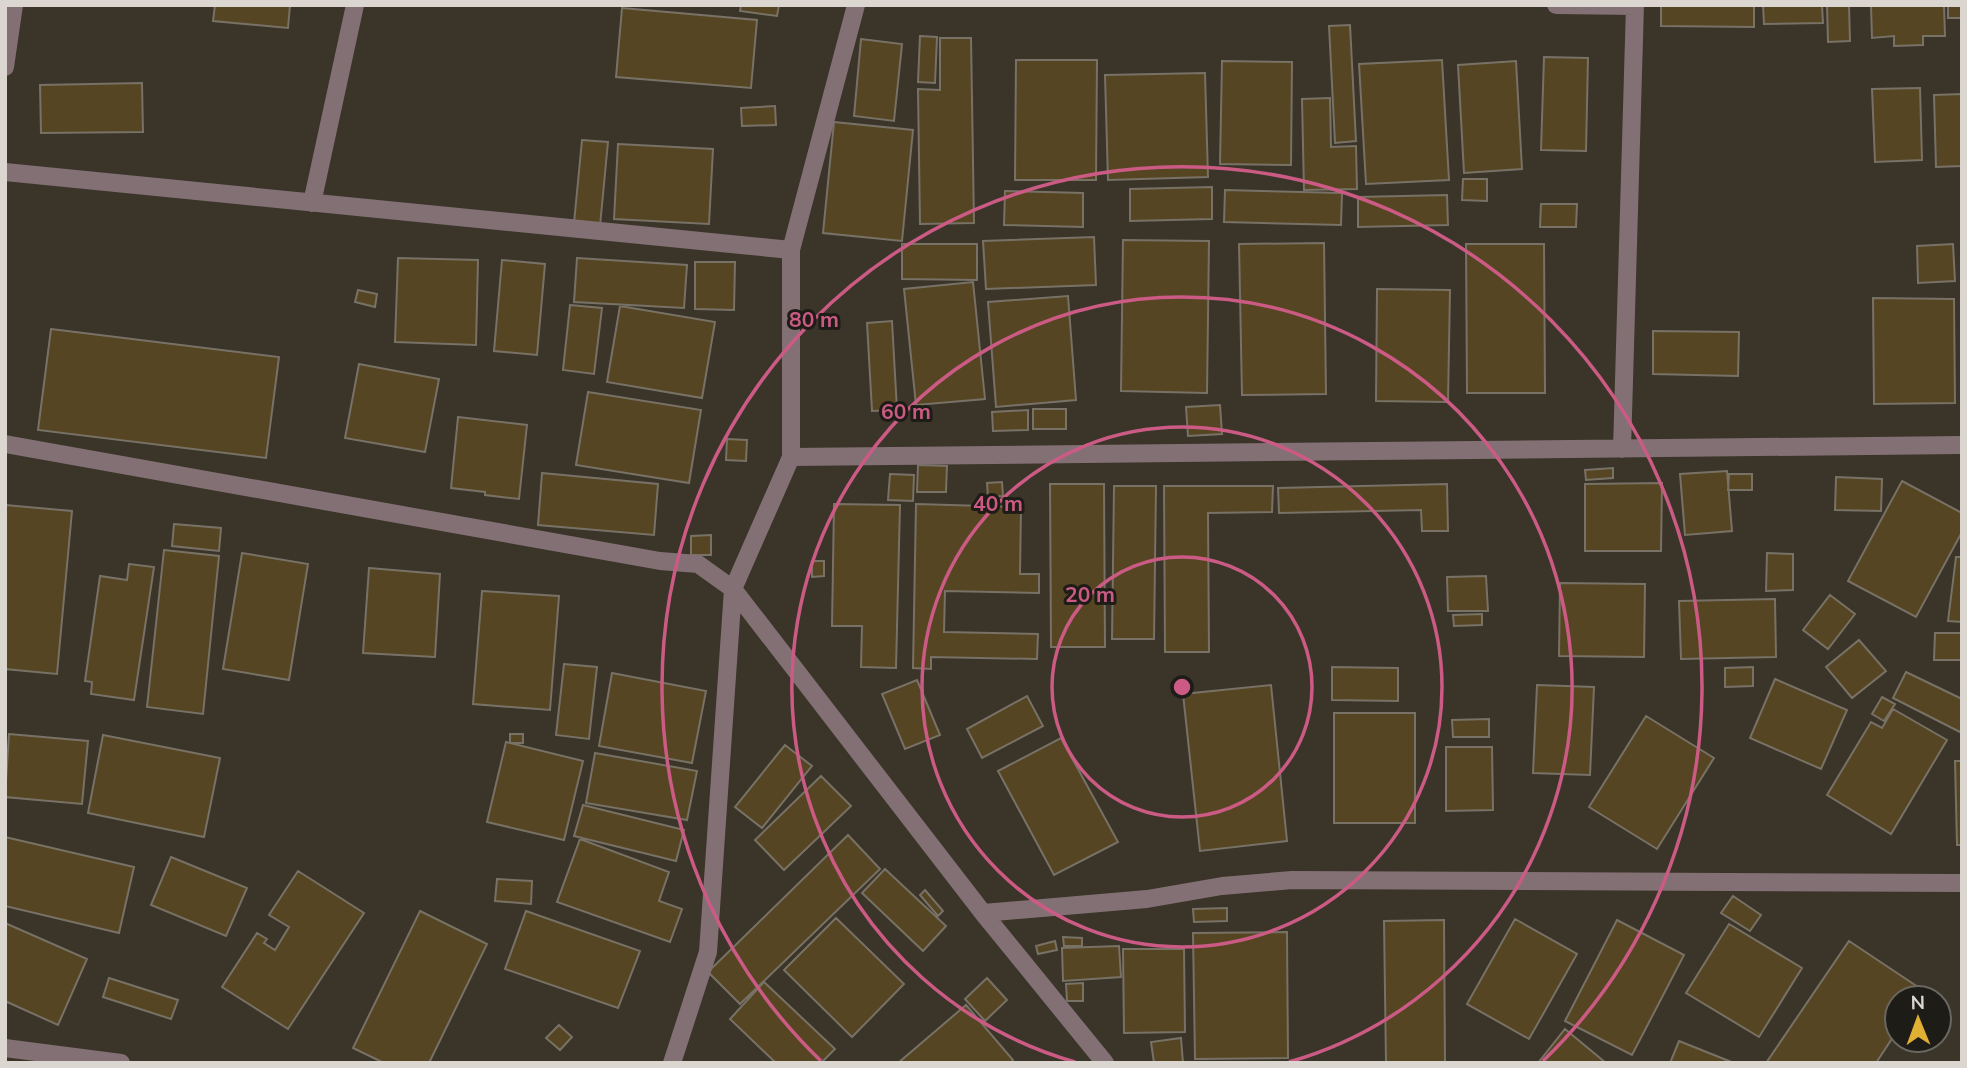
<svg xmlns="http://www.w3.org/2000/svg" width="1967" height="1068" font-family="Mulish,sans-serif">
<rect width="100%" height="100%" fill="#3a3429"/>
<path fill="#564523" stroke="#787165" stroke-width="2" d="M215,5H290L288,28L213,21Z
M741,5H779L777,16L740,11Z
M1661,5H1754V27L1661,26Z
M1763,5H1822L1823,23L1764,24Z
M1827,5H1849L1850,41L1828,42Z
M1871,5H1944L1945,36H1923V45L1894,46V36L1872,38Z
M1948,5H1962V18H1948Z
M622,8L757,20L751,88L616,77Z
M1350,25L1356,141L1335,143L1329,26Z
M920,36L937,37L935,83L918,82Z
M940,38H971L974,223L920,224L918,89L940,90Z
M861,39L902,44L894,121L854,116Z
M1544,57L1588,58L1586,151L1541,150Z
M1016,60H1097L1096,180H1015Z
M1442,60L1449,180L1366,184L1359,64Z
M1222,61L1292,62L1291,165L1220,164Z
M1516,61L1522,169L1464,173L1458,65Z
M1205,73L1208,177L1108,180L1105,75Z
M142,83L143,132L41,133L40,85Z
M1920,88L1922,160L1875,162L1872,89Z
M1962,94V166L1936,167L1934,95Z
M1330,98L1331,147L1356,146L1357,189L1304,190L1302,99Z
M775,106L776,125L742,126L741,108Z
M834,122L913,130L902,241L823,233Z
M582,140L608,142L600,226L574,223Z
M618,144L713,149L709,224L614,219Z
M1463,179H1487V201L1462,200Z
M1212,187V219L1130,221V189Z
M1225,190L1342,193L1341,225L1224,222Z
M1005,191L1083,193V227L1004,225Z
M1447,195L1448,225L1358,227V197Z
M1541,204H1577L1576,227H1540Z
M1094,237L1096,285L986,289L983,241Z
M1123,240L1209,241L1207,393L1121,391Z
M1324,243L1326,394L1242,395L1239,244Z
M902,244H977V280L902,279Z
M1466,244H1544L1545,393H1467Z
M1953,244L1955,281L1918,283L1917,246Z
M398,258L478,260L476,345L395,342Z
M577,258L687,265L684,308L574,302Z
M502,260L545,264L537,355L494,351Z
M695,262H735L734,310L695,309Z
M973,282L985,399L916,405L904,289Z
M1377,289L1450,290L1448,402L1376,401Z
M358,290L377,294L375,307L355,302Z
M1068,296L1076,400L996,407L988,302Z
M1873,298L1954,299L1955,403L1874,404Z
M570,305L602,308L594,374L563,370Z
M620,306L715,322L702,398L607,382Z
M892,321L897,410L872,411L867,323Z
M51,329L279,357L266,458L38,430Z
M1653,331L1739,332L1738,376L1653,374Z
M359,364L439,379L425,452L345,438Z
M588,392L701,410L689,483L576,465Z
M1220,405L1222,434L1188,436L1186,407Z
M1033,409H1066V429H1033Z
M1028,410V430L993,431L992,412Z
M458,417L527,425L519,499L485,495V492L451,488Z
M727,439L747,440L746,461L726,460Z
M918,465L947,466L946,492H917Z
M1613,468V478L1586,480L1585,470Z
M1727,471L1732,531L1685,535L1680,474Z
M542,473L658,484L654,535L538,525Z
M890,474L914,475L913,501L888,500Z
M1729,474H1752V490H1728Z
M1836,477L1882,479L1881,511L1835,510Z
M1902,481L1962,513V532L1916,617L1848,581Z
M1002,482L1003,496L988,497L987,483Z
M1662,483L1661,551H1585V484Z
M1050,484H1104L1105,647H1051Z
M1447,484L1448,531H1422L1421,510L1279,513L1278,488Z
M1114,486H1156L1154,639H1112Z
M1164,486H1273L1272,512L1208,513L1209,652H1165Z
M834,504L900,505L896,668L861,667L862,626H832Z
M916,504L1021,507L1020,574H1039V593L945,591L944,632L1038,634L1037,659L931,657V669L913,668Z
M5,505L72,511L57,674L5,669Z
M174,524L221,528L219,551L172,546Z
M711,535V555H691V536Z
M164,550L219,556L203,714L147,707Z
M242,553L308,564L289,680L223,669Z
M1767,553L1793,554V590L1766,591Z
M1956,557H1962V622L1948,621Z
M812,561H824V576L812,577Z
M129,564L154,567L134,700L91,694L92,682L85,681L100,576L127,580Z
M369,568L440,574L435,657L363,653Z
M1486,576L1488,611H1448L1447,577Z
M1560,583L1645,584L1644,657L1559,656Z
M482,591L559,596L550,710L473,704Z
M1830,595L1855,614L1828,649L1803,630Z
M1775,599L1776,657L1681,659L1679,601Z
M1482,614V625L1454,626L1453,615Z
M1935,633H1962V660H1934Z
M1859,640L1886,671L1852,698L1826,667Z
M564,664L597,667L589,739L556,735Z
M1332,667L1398,668V701L1332,700Z
M1753,667V686L1725,687V668Z
M1906,672L1962,699V733L1893,698Z
M612,673L706,691L692,763L599,746Z
M1775,679L1847,710L1821,769L1750,738Z
M917,680L940,735L905,749L882,694Z
M1271,685L1287,841L1200,851L1183,694Z
M1537,685L1594,687L1590,775L1533,773Z
M1027,696L1043,726L982,758L967,729Z
M1882,697L1895,704L1884,721L1872,714Z
M1893,709L1947,740L1891,834L1827,795L1871,722L1882,728Z
M1334,713H1415V823H1334Z
M1646,716L1714,758L1657,849L1589,807Z
M1489,719V737H1453L1452,720Z
M9,734L88,741L82,804L5,797Z
M510,734H523V743H510Z
M103,735L220,758L204,837L88,813Z
M1061,738L1118,842L1054,875L998,771Z
M506,742L583,761L564,840L487,822Z
M785,745L812,766L762,828L735,807Z
M1446,747H1492L1493,810L1446,811Z
M595,753L697,771L687,820L586,803Z
M1955,761H1962V845H1957Z
M821,776L851,806L784,870L755,840Z
M583,805L684,830L676,861L574,836Z
M848,835L880,869L740,1004L708,972Z
M5,837L134,867L119,933L5,906Z
M580,839L669,872L659,901L682,909L670,942L557,902Z
M171,857L247,888L226,936L151,905Z
M885,869L946,926L923,951L862,893Z
M298,871L364,913L288,1029L222,987L257,933L267,939L264,943L275,950L289,927L269,915Z
M497,879L532,881L531,904L495,901Z
M925,890L943,911L938,916L920,895Z
M1733,896L1761,915L1750,931L1721,913Z
M1227,908V921L1194,922L1193,909Z
M420,911L487,944L429,1063H384L353,1048Z
M526,911L640,951L618,1008L505,969Z
M836,918L904,984L852,1037L784,970Z
M1515,919L1577,954L1529,1039L1467,1004Z
M1444,920L1445,1063H1386L1384,921Z
M1617,920L1684,955L1632,1055L1565,1021Z
M5,923L87,959L58,1025L5,1001Z
M1729,924L1802,968L1759,1037L1686,993Z
M1287,932L1288,1058L1195,1059L1193,933Z
M1063,937L1082,938V946H1064Z
M1055,941L1057,950L1038,954L1036,946Z
M1849,941L1924,991L1920,998H1897V1031L1876,1063H1766Z
M1119,946L1121,977L1063,981L1062,948Z
M1123,949H1184L1185,1032L1124,1033Z
M109,978L178,1000L171,1019L103,997Z
M987,978L1007,1000L985,1021L965,999Z
M764,982L835,1049L821,1063H776L730,1019Z
M1083,983V1001H1067L1066,984Z
M966,1005L1013,1060L1011,1063H898Z
M559,1025L572,1037L560,1050L546,1038Z
M1565,1029L1606,1063H1538Z
M1181,1038L1183,1063H1154L1151,1042Z
M1679,1041L1734,1063H1670Z"/>
<g fill="none" stroke-linecap="round" stroke-linejoin="round">
<path stroke="#837074" stroke-width="18" d="M1556,5L1635,6
M5,67L14,5
M5,172L791,250
M312,203L355,5
M5,444L660,561L698,564L733,589L983,913L1105,1063
M1622,449L1635,5
M791,457L1962,445
M983,913L1147,899L1222,886L1292,880L1962,883
M5,1048L121,1063
M672,1063L708,952L733,589L791,457V250L856,5"/>
</g>
<g fill="none" stroke="#cb5b84" stroke-width="3.5">
<circle cx="1182" cy="687" r="130"/>
<circle cx="1182" cy="687" r="260"/>
<path d="M1075 1062A390 390 0 1 1 1289 1062"/>
<path d="M821 1061A520 520 0 1 1 1543 1061"/>
</g>
<circle cx="1182" cy="687" r="10" fill="#cb5b84" stroke="#1e1c17" stroke-width="3.5"/>
<g font-size="21" text-anchor="middle" font-weight="bold" fill="#cb5b84" stroke="#1e1c17" stroke-width="6" stroke-linejoin="round" paint-order="stroke">
<text x="814" y="327">80 m</text>
<text x="906" y="419">60 m</text>
<text x="998" y="511">40 m</text>
<text x="1090" y="602">20 m</text>
</g>
<rect width="1967" height="1068" fill="none" stroke="#dbd7d0" stroke-width="14"/>
<g transform="translate(1918 1019) rotate(359)"><circle r="33" fill="#1e1c17" stroke="#6a6761" stroke-width="2"/>
<path d="M0-5L12 26L0 18L-12 26Z" fill="#e0b034"/>
<text y="-10" font-size="19" font-weight="bold" text-anchor="middle" fill="#dbd7d0">N</text>
</g>
</svg>
